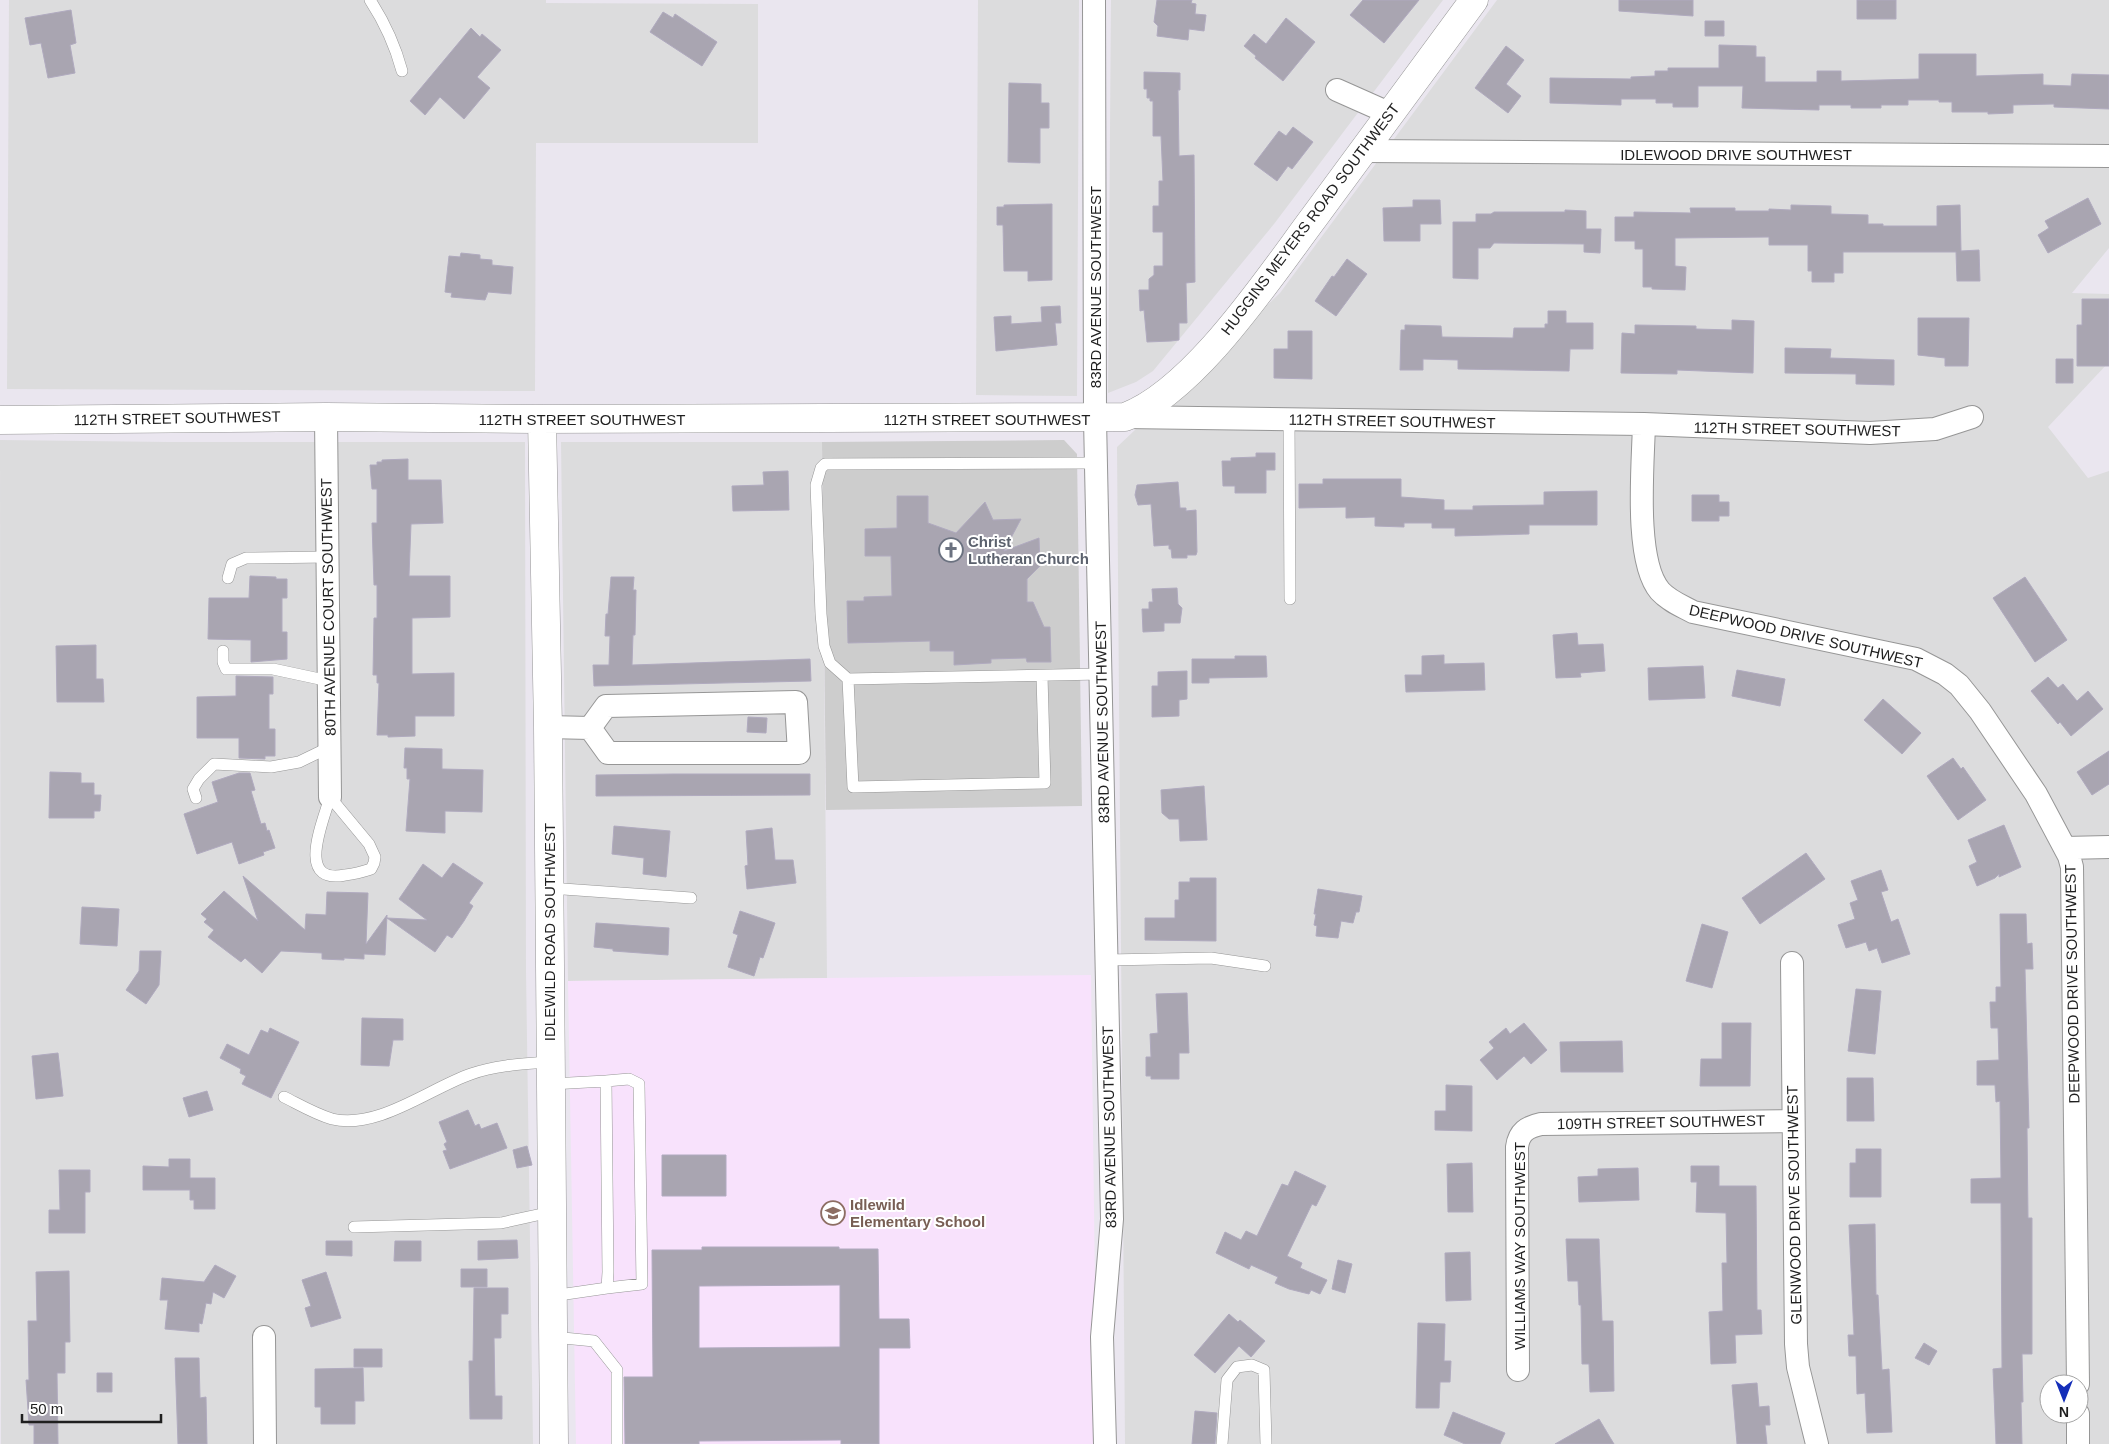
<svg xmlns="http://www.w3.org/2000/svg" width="2109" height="1444" font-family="Arial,sans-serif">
<rect width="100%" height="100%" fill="#eae6ef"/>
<path fill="#dcdcdd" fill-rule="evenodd" d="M9,0H546V3L758,4V143H536L535,391L7,389Z
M978,0H1079L1077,396L976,395Z
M1111,0H1443L1274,224L1153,371L1136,382L1108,393Z
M1497,0H2109V248L2072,293L2109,294V362L2048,427L2088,478L2109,471V1444H1125L1117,447L1280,293ZM2049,1384H2079V1414H2049Z
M0,440L168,442H525L526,971L533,1444H1Z
M561,442H822L827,978L568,981Z"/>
<path fill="#f8e2fc" d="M1091,975L1097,1444H576L568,981Z"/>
<path fill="#cdcdcd" d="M1064,440L1077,454L1082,806L826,810L822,442Z"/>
<path fill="#a9a5b1" stroke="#b0aabf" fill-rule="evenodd" d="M1157,0H1192L1191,3L1196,4L1195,14L1206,15L1204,31L1189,29L1188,40L1157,36L1158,26L1154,22Z
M1363,0H1419L1384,43L1350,15Z
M1619,0H1693V16L1619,11Z
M1857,0H1896V19H1857Z
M71,10L76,43L70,45L75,73L48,78L41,43L30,45L25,18Z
M663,12L673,18L675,14L717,42L702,66L650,32Z
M1286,18L1315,42L1283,81L1255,58L1256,56L1244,46L1254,34L1266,44Z
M1705,21H1724V36H1705Z
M471,28L480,37L482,34L501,50L477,77L490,88L464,119L440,97L425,115L410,101Z
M1719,45L1756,46V57H1765V82H1817V71H1841V81L1919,79V54H1976V76L2043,74V85L2071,86L2072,74L2109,75V109L2054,107V104L2013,105V113L1988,114V112H1952V102H1939V100H1908V105H1881V108H1851V105H1819V110L1742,108L1743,86H1698V107H1673V103H1656V99H1621V105L1550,103V78L1631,79V77L1655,76V71H1668V68H1719Z
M1506,46L1524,60L1506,84L1521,96L1508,113L1475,88Z
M1144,72L1180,73V90H1178L1179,156L1194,155L1195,282L1186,283L1187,323H1179V340L1171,341L1147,342L1144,310L1140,311L1139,290H1149V279L1154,275V266H1163V232H1153V206H1159V181H1163L1161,136H1153V101H1150V98H1147V89H1144Z
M1009,83L1041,84V103H1049V128H1040V163L1008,162Z
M1293,127L1313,142L1292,169L1288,166L1277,181L1254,164L1279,131L1286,136Z
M2088,198L2101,224L2048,253L2038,235L2049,228L2045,221Z
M1413,200H1440L1441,224H1420V241H1384L1383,208L1413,207Z
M1052,204V280L1028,281V271H1004L1003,225H997V207H1004V205Z
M1791,205L1831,206V214L1868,215V224H1883V226H1937V206L1960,205L1961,251L1979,250L1980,281H1957L1956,252H1843V273H1834V282H1812V271H1808V245H1769V237L1675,238V266L1686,267L1685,290L1652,289V287H1643V249H1635V241H1615V217H1634V212L1691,213L1690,208H1735V211H1769V209L1791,210Z
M1565,210L1586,211V229H1601L1600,253L1584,252V244L1494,243L1490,248H1478V279L1453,278V222H1476V214H1491L1494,212H1565Z
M461,253L480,255V259L492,260V265L513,267L511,294L488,292L485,300L451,297L452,293L445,292L449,256L460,257Z
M1347,259L1367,274L1336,316L1315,301L1332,276L1334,277Z
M2082,299H2109V366H2077V325H2082Z
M1060,306L1061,323H1055L1057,345L996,351L994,317L1011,316V324L1042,322L1041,307Z
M1548,311H1566V323H1593V349H1570L1569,371L1458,369V360L1423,359V370H1400L1401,330H1405V325L1441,326L1442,337L1513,338L1514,328H1545V324H1548Z
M1918,318H1969L1968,366H1945V358L1918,355Z
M1732,320L1754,321L1753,373L1677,370V374L1621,373L1622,333L1635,334V325L1696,326V329L1732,330Z
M1288,331H1312V379L1274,378V349H1288Z
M1785,348L1831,349L1830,358L1894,360V385L1856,384V374L1785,373Z
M2056,359H2073V383H2056Z
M1256,453H1275V470H1266V493H1235V486H1223L1222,461H1231V458L1256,457Z
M408,459V480H441L443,523L411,524L409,576H450V617L412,618V674L454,673V716H415V736L388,737V735H377L379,683H377V675H373L374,618H377V585H374L372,523H377V489H372L370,465H377V462H382V460Z
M788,471L789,510L733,511L732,486L764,485L763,472Z
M1323,479H1401V497L1444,500V510H1473V506L1544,505V492L1597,491V525H1529V534L1455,536V528H1432V523H1404V527L1375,526V517L1346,518V507L1299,508V484H1323Z
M1178,482L1180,508H1186V511L1196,510L1197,552L1196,555H1187V558H1172L1171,549H1169V545L1154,546L1151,504L1138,505L1135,495L1137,485Z
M1692,495H1719V502H1729V516H1719V521H1692Z
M897,496H928V523L956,533L985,502L993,520L1021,519L1004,551L1039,538L1040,566L1027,579V602H1033L1044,627H1050L1051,662H1027L1026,658L991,659V663L954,665V651H930V641L848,643L847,601H864V597L892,596L891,556H865V529L897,528Z
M250,576L276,577V579H287V598H282V632H287V659L251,662V640L208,639L209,598H249Z
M611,577H634L633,590H636L635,635H633L632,665L810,659L811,681L594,686L593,665H609L610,636H605L606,614H608Z
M2025,577L2067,640L2035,662L1993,598Z
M1177,588L1178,604L1182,608L1180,623H1164V631L1143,632L1142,609H1149V602H1153L1152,589Z
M1577,633L1578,645L1603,644L1605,671L1580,673L1581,677L1556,678L1553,635Z
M96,645V679H103L104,702H57L56,646Z
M1444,655V664L1484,663L1485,690L1406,692L1405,675H1422V656Z
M1235,656H1266L1267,677L1209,678V683H1192V659H1235Z
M1703,666L1705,698L1649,700L1648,668Z
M1737,670L1785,679L1780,706L1732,696Z
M1187,671V699L1179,700V716L1152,717V686H1158V672Z
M236,676L273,677V694H269V729H275V756H265V759L239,758V738H197V697L236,696Z
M2048,677L2058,688L2063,684L2077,701L2088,691L2103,709L2071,736L2060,722L2058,724L2031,691Z
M1883,699L1921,733L1902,754L1864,720Z
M748,717L767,718L766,733L747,732Z
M405,748L442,749V769L483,770L482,812L445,811V833L406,831L410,779H407V768H404Z
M2109,751V784L2092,795L2077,772Z
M1953,758L1961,769L1963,767L1986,800L1958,820L1927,776Z
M50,772L81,773V783H94V795H101L100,811H94V818H49Z
M239,773H250L255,790L251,791L261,824L265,823L267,831L269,830L275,848L263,852L264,855L239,864L232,842L197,854L184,814L218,802L212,782Z
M674,774H810V795L596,796V775Z
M1204,786L1207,840L1180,841L1179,819H1169L1162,813L1161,790Z
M2004,825L2021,867L1999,877V874L1995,878L1977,886L1969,866L1977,862L1968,840Z
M614,826L670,831L666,877L643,874L644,858L612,854Z
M772,828L775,860H793L796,883L747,889L745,866L748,865L746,831Z
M1806,853L1825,879L1760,924L1742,898Z
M453,863L483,883L469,903L473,906L464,921L452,938L447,935L435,952L387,918L427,920L399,899L423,864L442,878Z
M1881,870L1888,890L1881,892L1891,922L1898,919L1910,954L1882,963L1877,948L1869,951L1866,942L1846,948L1838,925L1855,919L1850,903L1858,900L1851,881Z
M243,876L305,930L306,914L326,915L327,892L368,893L366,944L387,915L385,955L364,954V959L344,958V960L322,959V953L281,951L262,973L245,958L241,962L208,937L214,930L204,922L207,919L201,914L224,891L258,921Z
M1190,878H1216V941L1145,940V918H1175V900H1179V882H1190Z
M1318,889L1362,896L1359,912H1356L1353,923L1341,921L1338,938L1316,936L1317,926L1314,925L1316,914H1314Z
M82,907L119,909L117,946L80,944Z
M740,911L775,923L763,958L760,957L754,976L728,967L738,935L733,933Z
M2000,914H2026L2027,944L2032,943L2033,969H2025L2029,1128H2027L2028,1218H2032V1354H2022L2023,1402H2021L2022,1444H1996L1993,1369L2002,1368L2001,1203H1971V1179L2001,1178L2000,1101L1996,1102L1995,1085H1977V1061L1999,1060L1998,1028H1991L1990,1002H1996V987H2001Z
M596,923L669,928L668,955L613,951V949L594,947Z
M1702,924L1728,932L1712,988L1686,981Z
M140,951H161L159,985L146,1004L126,990L139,971Z
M1856,989L1881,991L1875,1054L1848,1051Z
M1187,993L1189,1053H1179V1079H1151V1076H1146V1057H1151L1150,1034L1158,1033L1156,994Z
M362,1018L403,1019V1040H393L389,1066L361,1065Z
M1524,1023L1547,1050L1531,1064L1524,1056L1497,1080L1480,1060L1494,1048L1489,1042L1506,1028L1510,1034Z
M1722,1023H1751L1750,1086H1700L1701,1059H1722Z
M270,1028L299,1042L271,1098L242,1084L246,1076L240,1073L241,1069L220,1058L227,1044L249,1055L261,1030L268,1033Z
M1622,1041L1623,1072H1561L1560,1042Z
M58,1053L63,1096L36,1099L32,1056Z
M1847,1078H1873L1874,1121H1847Z
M1446,1085L1472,1086V1131L1435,1130V1111H1446Z
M207,1091L213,1110L189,1117L183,1098Z
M468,1110L475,1126L479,1124L481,1129L497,1123L507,1148L450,1169L443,1151L447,1150L444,1144L447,1142L439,1122Z
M527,1146L532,1165L517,1168L513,1150Z
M1856,1149H1881V1197H1850V1163H1856Z
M662,1155H726V1196H662Z
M169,1159H190V1178H215V1209H194V1200H190V1190H143V1166L169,1167Z
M1472,1163L1473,1212H1448L1447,1164Z
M1691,1166H1719V1186H1756L1757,1310H1761L1762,1334L1735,1335L1736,1363L1711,1364L1709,1312L1723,1311L1722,1263H1727L1726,1213L1696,1212L1697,1182H1691Z
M1638,1168L1639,1200L1579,1202L1578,1177L1598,1176V1169Z
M59,1170H90V1192H85V1233H49V1210H60Z
M1295,1171L1326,1186L1316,1206L1312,1204L1287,1256L1302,1263L1300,1268L1327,1280L1320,1294L1311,1290L1309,1294L1289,1289L1275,1283L1278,1277L1251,1265L1249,1269L1216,1253L1225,1232L1241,1240L1246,1231L1257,1236L1282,1184L1288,1186Z
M1875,1224L1876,1295H1878L1882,1370L1889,1369L1892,1432L1867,1433L1865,1393L1857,1394L1856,1356H1849L1848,1335H1854L1849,1225Z
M1566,1239H1599L1602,1321H1613L1614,1391L1590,1392L1589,1364H1582L1581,1305H1579L1578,1281H1568Z
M517,1240L518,1258L478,1260V1241Z
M326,1241H352V1256L326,1255Z
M395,1241H421V1261H394Z
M702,1247H839V1249H878L879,1319H909L910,1348H879V1444H841V1440L699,1441V1444H625L624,1377H653L652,1250H702ZM840,1285V1347L699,1348V1286Z
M1470,1252L1471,1300L1446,1301L1445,1253Z
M1338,1260L1352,1264L1345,1293L1332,1289Z
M215,1265L236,1276L224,1298L213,1292L211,1304L206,1303L202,1324L199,1323V1332L165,1329L168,1300H160L162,1278L204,1282Z
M461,1269H487V1287H461Z
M69,1271L70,1342H65V1373H57L58,1444H34V1425H29L26,1380H29L28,1321H37L36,1272Z
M326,1272L341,1318L311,1327L305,1308L311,1306L302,1280Z
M474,1288H508V1314H501V1338H494L495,1396H502V1419H470L469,1361H473Z
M1229,1314L1238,1322L1240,1320L1265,1341L1251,1357L1239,1346L1215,1373L1194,1355Z
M1418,1323L1445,1324L1444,1361H1451L1450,1382H1440L1439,1408H1416Z
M1924,1343L1937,1351L1929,1365L1915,1358Z
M354,1349H382V1367H354Z
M175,1358H199L200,1398L206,1397L207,1444H178Z
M363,1368L364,1401H355V1424H321V1407H315V1369Z
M97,1373H112V1392H97Z
M1757,1383L1759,1407L1769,1406L1770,1425H1765L1767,1444H1737L1732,1385Z
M1195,1411L1217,1413L1215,1444H1192Z
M1453,1412L1505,1433L1500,1444H1465L1444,1435Z
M1599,1419L1614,1444H1555Z"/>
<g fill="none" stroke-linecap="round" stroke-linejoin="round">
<g stroke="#969696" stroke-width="12">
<path id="service" d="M370,0C385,23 395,45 402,71
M1289,419L1290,599
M228,578L232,564L246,558L327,557
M223,651V662L226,669H273L329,681
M1042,676L1045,783L853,787L848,679L1101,674
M848,679L830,663L824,646L821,614L816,485L821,468L825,464L1096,463
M330,797L369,844L375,857L374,863L371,869C362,872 354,874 345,875C295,885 323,822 330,797Z
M196,798L193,789L199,779L214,764L271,767L299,762L330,747
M549,888L691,898
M1107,960L1211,958L1265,966
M606,1081L629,1079L639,1084L642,1284L607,1288
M551,1084L606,1081L608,1272L607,1288L552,1296
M284,1097C300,1105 315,1114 332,1119C378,1130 430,1088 471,1074C497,1065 523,1064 550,1062
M354,1227L501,1223L551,1212
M553,1337L594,1341L617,1370V1444
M1222,1444L1227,1380L1237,1367L1252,1365L1264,1370L1266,1444"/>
</g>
<g stroke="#969696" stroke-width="24">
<path id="minor" d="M1094,0L1095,419L1112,1219L1102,1337L1105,1444
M1337,90L1391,114
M1363,151L2109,156
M326,417L330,797
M1125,417L1644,424L1870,433L1935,429L1972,417
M1644,424C1643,465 1634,561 1660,591C1669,601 1682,606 1693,612L1916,659L1945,674L1959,685L1980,711L2036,794L2069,856L2072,867L2078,1384
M548,727L590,728L608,753H799L796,702L606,706L590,728
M2065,848L2109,847
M1792,963L1796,1344L1798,1367L1817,1444
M264,1337L265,1444
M1518,1370L1517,1147C1519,1132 1527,1127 1541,1124L1793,1121
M2078,1414V1444"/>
</g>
<g stroke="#969696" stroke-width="29">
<path id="tertiary" d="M542,419L548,727L554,1444
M0,420L326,417L535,419L1125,417C1195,391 1270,276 1315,216C1368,144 1421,72 1474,0"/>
</g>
<use href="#service" stroke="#fff" stroke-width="11"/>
<use href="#minor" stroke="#fff" stroke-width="22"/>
<use href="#tertiary" stroke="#fff" stroke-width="28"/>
</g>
<defs>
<g id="church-ring" transform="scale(1.25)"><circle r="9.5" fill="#fff" stroke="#6b7280" stroke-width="1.5"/><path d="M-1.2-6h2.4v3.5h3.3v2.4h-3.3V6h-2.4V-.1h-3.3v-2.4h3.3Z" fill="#6b7280"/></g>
<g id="school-ring" transform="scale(1.25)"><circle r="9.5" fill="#fff" stroke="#8d6e63" stroke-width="1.5"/><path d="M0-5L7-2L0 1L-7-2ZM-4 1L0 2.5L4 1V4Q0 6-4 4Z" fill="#8d6e63"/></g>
</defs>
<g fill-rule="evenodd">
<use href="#church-ring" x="951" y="550"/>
<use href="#school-ring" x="833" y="1213"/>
</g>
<g text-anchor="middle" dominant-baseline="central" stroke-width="4" stroke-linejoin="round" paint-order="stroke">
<g font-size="15" fill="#1f1f1f" stroke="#fff">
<text x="1736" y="154">IDLEWOOD DRIVE SOUTHWEST</text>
<text transform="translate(1310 219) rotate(-53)">HUGGINS MEYERS ROAD SOUTHWEST</text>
<text transform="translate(1095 287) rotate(-90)">83RD AVENUE SOUTHWEST</text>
<text transform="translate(177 418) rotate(-1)">112TH STREET SOUTHWEST</text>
<text x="582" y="419">112TH STREET SOUTHWEST</text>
<text x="987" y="419">112TH STREET SOUTHWEST</text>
<text transform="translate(1392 421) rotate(1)">112TH STREET SOUTHWEST</text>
<text transform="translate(1797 429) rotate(1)">112TH STREET SOUTHWEST</text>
<text transform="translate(328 607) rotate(-91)">80TH AVENUE COURT SOUTHWEST</text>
<text transform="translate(1806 636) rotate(13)">DEEPWOOD DRIVE SOUTHWEST</text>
<text transform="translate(1102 722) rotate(-91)">83RD AVENUE SOUTHWEST</text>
<text transform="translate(549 932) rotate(-90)">IDLEWILD ROAD SOUTHWEST</text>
<text transform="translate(2072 984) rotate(-91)">DEEPWOOD DRIVE SOUTHWEST</text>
<text transform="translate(1661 1122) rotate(-1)">109TH STREET SOUTHWEST</text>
<text transform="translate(1109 1127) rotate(-91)">83RD AVENUE SOUTHWEST</text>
<text transform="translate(1794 1205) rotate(-91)">GLENWOOD DRIVE SOUTHWEST</text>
<text transform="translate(1519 1246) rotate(-90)">WILLIAMS WAY SOUTHWEST</text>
</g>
<g font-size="15" font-weight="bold" fill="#5b616d" stroke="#fff" text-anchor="start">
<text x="968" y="541">Christ<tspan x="968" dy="17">Lutheran Church</tspan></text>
</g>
<g font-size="15" font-weight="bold" fill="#785e54" stroke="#fff" text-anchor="start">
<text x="850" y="1204">Idlewild<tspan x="850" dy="17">Elementary School</tspan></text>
</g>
</g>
<g transform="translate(2064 1399) rotate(180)"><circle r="24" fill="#ffffff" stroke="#a5a5a5"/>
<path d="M0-4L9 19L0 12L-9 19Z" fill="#142eb9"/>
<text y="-8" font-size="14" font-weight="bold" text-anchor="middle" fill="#1f1f1f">N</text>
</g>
<path d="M22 1414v8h139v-8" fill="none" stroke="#1f1f1f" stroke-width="2.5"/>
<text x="30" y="1414" font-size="15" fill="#1f1f1f" stroke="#ffffff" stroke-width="4" paint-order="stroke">50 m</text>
</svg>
